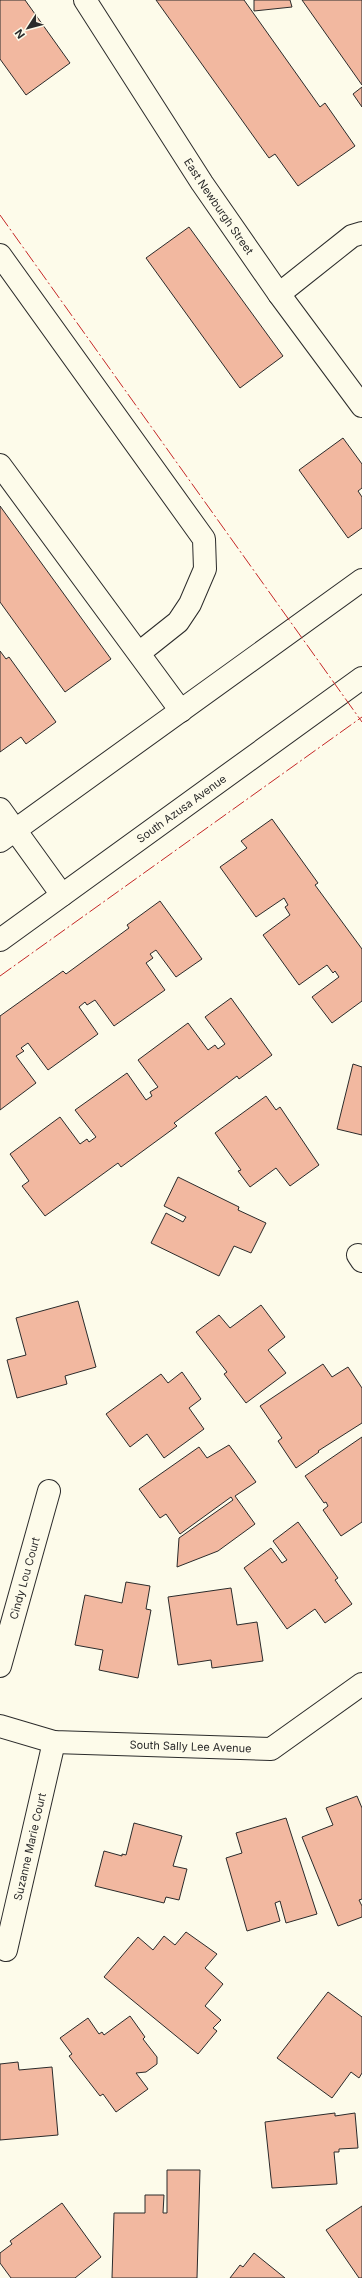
<svg xmlns="http://www.w3.org/2000/svg" width="362" height="2278" font-family="Inter,sans-serif">
<rect width="100%" height="100%" fill="#fdfbea"/>
<path fill="#f2b8a0" stroke="#2b2b2b" d="M0,0H25L70,63L26,95L0,59Z
M156,0H244L320,107L325,103L355,146L298,186L275,154L269,158Z
M254,0H290L292,7L254,11Z
M302,0H362V85Z
M362,87V107L353,94Z
M189,227L283,356L240,388L146,258Z
M343,438L362,464V488L358,491L362,497V528L348,538L299,470Z
M0,506L111,659L65,692L0,602Z
M0,651L6,659L9,657L56,722L26,744L21,737L0,752Z
M272,819L318,883L315,885L362,949V1001L332,1023L312,997L339,977L335,971L333,973L327,965L299,985L263,935L290,915L285,907L288,905L284,898L256,917L220,867L247,848L241,841Z
M160,901L202,959L176,977L156,950L150,954L153,958L146,963L165,990L114,1026L95,1000L87,1005L85,1002L79,1007L98,1034L48,1070L28,1043L21,1048L24,1051L16,1056L36,1083L0,1110V1016L63,971L66,974L129,928L127,925Z
M231,998L272,1055L239,1079L237,1076L174,1123L177,1126L121,1167L118,1163L45,1216L22,1186L29,1181L10,1154L60,1117L80,1144L87,1139L89,1142L96,1137L75,1110L127,1073L146,1100L152,1096L150,1092L158,1087L138,1060L188,1023L208,1050L215,1045L218,1049L225,1044L205,1017Z
M353,1064L362,1067V1135L337,1129Z
M266,1096L276,1110L280,1107L319,1165L290,1186L276,1168L250,1187L238,1171L241,1170L215,1133Z
M178,1177L239,1207L238,1210L266,1223L251,1253L234,1246L219,1276L151,1243L166,1213L183,1222L186,1217L164,1206Z
M78,1301L96,1367L65,1376L67,1384L17,1398L7,1360L26,1355L16,1318Z
M261,1305L285,1337L268,1350L286,1373L246,1403L224,1374L227,1372L196,1332L219,1315L230,1328Z
M323,1364L332,1377L348,1367L362,1388V1423L318,1451L319,1452L296,1468L278,1441L282,1438L260,1406Z
M182,1372L201,1399L189,1408L204,1429L164,1458L147,1434L130,1447L106,1414L161,1374L168,1383Z
M362,1437V1522L341,1536L323,1510L328,1506L326,1502L324,1503L305,1476Z
M229,1445L256,1482L235,1496L255,1524L218,1551L177,1567L179,1538L233,1500L231,1497L180,1534L166,1514L160,1518L139,1489L199,1447L207,1458Z
M298,1522L338,1578L335,1580L352,1604L325,1623L315,1609L287,1629L244,1568L271,1548L282,1563L287,1560L273,1541Z
M126,1582L150,1586L146,1609L151,1610L138,1678L99,1670L103,1650L75,1645L85,1595L122,1603Z
M231,1588L237,1625L257,1622L263,1661L212,1668L211,1660L178,1665L168,1597Z
M357,1796L362,1808V1899L359,1900L362,1906V1917L338,1926L302,1837L333,1825L326,1808Z
M286,1818L317,1914L286,1923L280,1901L275,1903L280,1921L247,1931L226,1858L242,1853L236,1833Z
M134,1823L182,1836L173,1866L187,1869L179,1900L166,1897L164,1903L95,1886L104,1851L122,1856V1854L126,1855Z
M186,1932L217,1954L205,1968L223,1984L205,2006L221,2020L213,2028L217,2031L198,2054L104,1977L138,1937L153,1950L164,1936L175,1945Z
M328,1992L362,2017V2073L359,2078L351,2072L332,2098L277,2058Z
M130,2016L145,2037L143,2039L157,2057V2064L146,2072L136,2073L148,2089L116,2112L103,2094L100,2096L69,2056L72,2054L60,2038L88,2018L99,2034L102,2032L104,2035Z
M18,2062L19,2070L52,2067L58,2135L0,2140V2064Z
M335,2113V2116L355,2113L358,2148L339,2149V2152H334L337,2184L272,2188L265,2122Z
M167,2170H200L197,2278H112L114,2213H145V2195H164L163,2213H167Z
M62,2203L101,2257L75,2278H11L0,2263V2253L12,2244L10,2241Z
M362,2206V2278H359L326,2230Z
M254,2253L285,2278H230L240,2265L243,2267Z"/>
<g fill="none" stroke-linecap="round" stroke-linejoin="round">
<g stroke="#2b2b2b" stroke-width="24">
<g id="minor">
<path id="s1" d="M85,0L202,183L279,294L362,406"/>
<path d="M0,255L204,539L205,569L190,604L178,622L139,653"/>
<path d="M279,294L352,236L362,233"/>
<path d="M0,465L181,711"/>
<path d="M0,809L62,895"/>
<path d="M358,1255L362,1261"/>
<path id="s2" d="M0,1666L49,1491"/>
<path id="s3" d="M0,1726L54,1742L271,1749L362,1684"/>
<path id="s4" d="M6,1950L54,1742"/>
</g>
</g>
<g stroke="#2b2b2b" stroke-width="24">
<g id="major">
<path d="M0,841L362,580"/>
<path id="s5" d="M0,940L362,678"/>
</g>
</g>
<use href="#minor" stroke="#fdfbea" stroke-width="22"/>
<use href="#major" stroke="#fdfbea" stroke-width="22"/>
<path stroke="#c62828" stroke-width="1" stroke-dasharray="14 3 2 3" stroke-linecap="butt" d="M0,215L362,722
M0,976L362,717"/>
</g>
<g text-anchor="middle" dominant-baseline="central" stroke-width="3" stroke-linejoin="round" paint-order="stroke">
<g font-size="11" fill="#2b2b2b" stroke="#fdfbea">
<text stroke="none"><textPath href="#s1" startOffset="246">East Newburgh Street</textPath></text>
<text stroke="none"><textPath href="#s5" startOffset="224">South Azusa Avenue</textPath></text>
<text stroke="none"><textPath href="#s2" startOffset="91">Cindy Lou Court</textPath></text>
<text stroke="none"><textPath href="#s3" startOffset="193">South Sally Lee Avenue</textPath></text>
<text stroke="none"><textPath href="#s4" startOffset="106">Suzanne Marie Court</textPath></text>
</g>
</g>
<g transform="translate(28 28) rotate(234)" stroke="#fdfbea" stroke-width="3" paint-order="stroke">
<path d="M0-3L7 15L0 10L-7 15Z" fill="#2b2b2b"/>
<text y="-6" font-size="11" font-weight="bold" text-anchor="middle" fill="#2b2b2b">N</text>
</g>
</svg>
